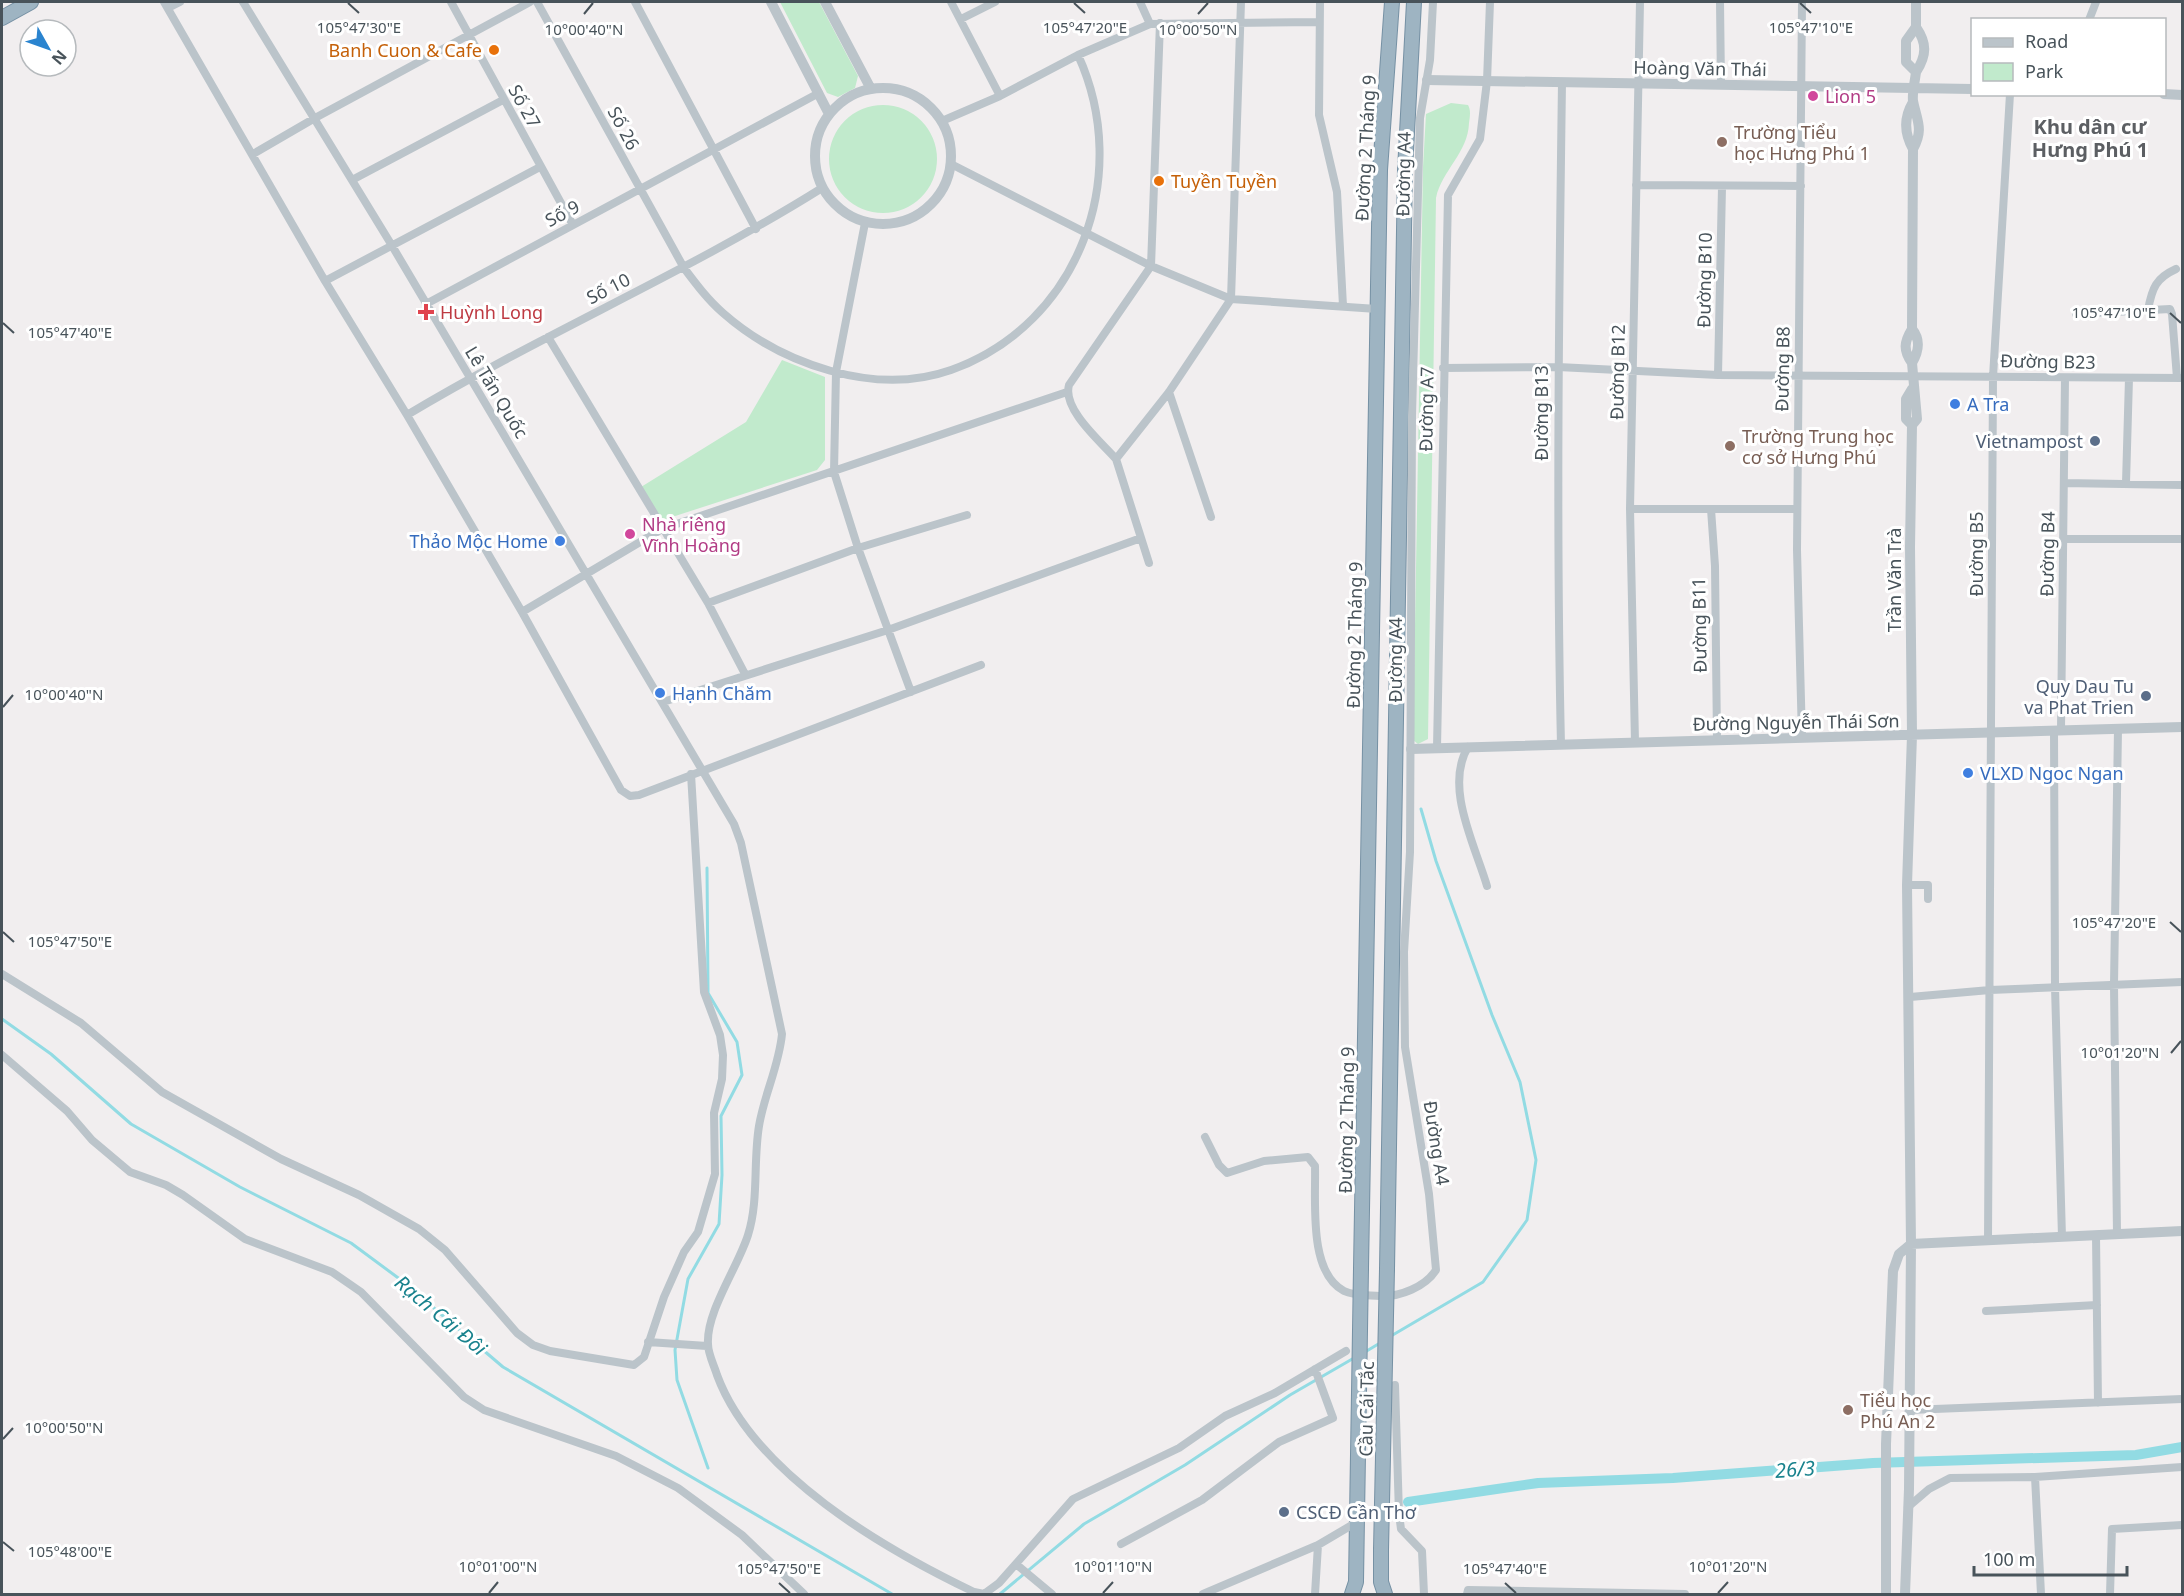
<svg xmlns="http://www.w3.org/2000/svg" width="2184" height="1596" font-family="'Noto Sans',sans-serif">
<rect width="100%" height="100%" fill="#f1eeef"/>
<path fill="#c1eacc" d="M780,2H819L858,76L855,88L838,97L827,93Z
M1451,103L1468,105C1471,110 1470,116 1469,123C1468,153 1442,170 1436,198L1428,739L1418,744L1413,740L1423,167L1426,114Z
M829 159a54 54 0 1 1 108 0a54 54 0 1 1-108 0Z
M782,360L825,377V460L817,470L666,519L661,518L641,487L746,422Z"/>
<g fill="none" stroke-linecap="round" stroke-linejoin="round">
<path stroke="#92dbe3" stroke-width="3" d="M707,868L708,993L737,1042L742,1075L721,1116L722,1175L719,1224L688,1279L675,1350L677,1380L708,1468
M2,1019L51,1054L131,1124L240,1187L351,1243L401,1280L503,1367L892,1594
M1391,1336L1483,1282L1527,1220L1536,1160L1520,1082L1492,1015L1436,861L1421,809
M1365,1352L1380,1343
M1000,1594L1084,1524L1185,1465L1290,1395L1354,1358"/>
<path stroke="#92dbe3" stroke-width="10" d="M1408,1502L1538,1483L1673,1478L1873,1463L2136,1455L2182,1447"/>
<g stroke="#7691a4" stroke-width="16">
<path id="trunk" d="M2,18L31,2
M1361,1268L1380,170L1392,2
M1387,1269L1405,170L1414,2
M1381,1550V1582L1385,1594
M1352,1594L1356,1582L1357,1517"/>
</g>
<path stroke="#bbc4ca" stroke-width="8" d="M164,2L325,281L407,415L522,612L621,790L630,796L639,795L981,665
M243,2L391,244L734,824L741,843L782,1034C779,1066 764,1095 759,1126C753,1162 759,1200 748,1235C738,1267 706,1312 708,1344C708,1354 714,1365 717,1375C753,1473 884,1549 974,1592L984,1594L999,1583L1073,1499L1179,1448L1225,1416L1275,1393L1346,1351
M451,2L573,225
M537,2L684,268C696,284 708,300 723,313C781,364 875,397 951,370C1080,324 1133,175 1078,55
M635,2L756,229
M951,2L1000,96
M1140,2L1150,24
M1320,2L1319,115L1337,192L1343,306
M1720,2L1721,85
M1802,2L1797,550L1802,738
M168,8L180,2
M961,19L995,2
M2089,20L2096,2
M1160,23L1151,266L1069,385C1062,409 1101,442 1116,459L1169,392L1231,299L1241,2
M942,121L1000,96L1078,55L1150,24L1318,22
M253,154L315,118L530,2
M951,164L1151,266L1231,299L1377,309
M352,180L503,100
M1636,185L1801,186
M865,223L836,372L834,472L858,548L911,692
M325,281L540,167
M426,304L819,93
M2148,310C2152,288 2156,278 2176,269
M2076,314L2170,309L2172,314L2177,378
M548,337L708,603L745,674
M1443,368L1558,367L1718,375L2182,378
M1718,375L1722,187
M1169,392L1211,517
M407,415C542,334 688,272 822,188
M1116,459L1149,563
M2064,483L2182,485
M2126,483L2129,378
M1630,509H1797
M1711,509L1715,566L1717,740
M2063,539H2182
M708,603L858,548L967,515
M522,612L662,529L1067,392
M663,702L888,630L1141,538
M2054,730L2055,987L2062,1237
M2061,730L2065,378
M1635,742L1630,509L1640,2
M1561,745C1556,524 1559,303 1562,82
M1468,747C1444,787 1475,845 1487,886
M1437,748L1448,195L1480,139L1487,81L1490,2
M1907,885H1928V899
M2,974L81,1023L162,1092L281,1159L359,1195L419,1229L445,1250L517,1333L533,1345L550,1351L634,1365L644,1357L664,1297L684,1252L698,1232L715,1174L714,1113L722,1079L723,1055L720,1035L704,992L691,774
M1910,997L1990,990L2182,982
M2,1055L67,1111L92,1140L130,1172L166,1185L183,1195L245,1239L332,1272L361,1292L464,1397L484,1410L616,1456L678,1488L742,1535L804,1594
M1205,1137L1219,1165L1227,1173L1264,1161L1308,1157L1315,1166C1316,1201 1308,1272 1344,1291C1354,1296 1368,1295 1380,1296C1400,1297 1425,1287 1436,1270L1429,1194L1405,1047L1404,952L1410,852L1412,416L1420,118L1430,60L1433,2
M2117,1234L2114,985L2118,729
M2096,1235L2098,1403
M1988,1240L1993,377L2010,94
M1986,1311L2097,1305
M648,1342L707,1346
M1395,1385L1399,1514L1401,1529L1422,1551L1424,1594
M1910,1410L2182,1399
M2035,1477L2041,1594
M1908,1507L1929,1489L1950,1478L2035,1477L2182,1467
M1121,1544L1202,1500L1279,1442L1333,1418L1315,1369
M1016,1564L1052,1594
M1203,1594L1318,1545L1357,1522
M1315,1594L1318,1545
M1467,1594L1468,1590L1685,1594
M2110,1594L2112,1529L2182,1525"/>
<path stroke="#bbc4ca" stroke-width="10" d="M771,2L829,114
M825,2L871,89
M1916,27C1927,43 1927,55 1916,72
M1916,72L1906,62V41L1916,27V2
M1427,80L1972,89
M815 156a68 68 0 1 1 136 0a68 68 0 1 1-136 0Z
M2164,94L2182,95
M1913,149C1904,133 1904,117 1913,102
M1912,363C1903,350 1904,342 1912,329L1913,149C1924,129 1917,121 1913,101C1912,93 1915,81 1916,72
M1912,363C1919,351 1921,340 1912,329
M1912,425L1906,419V399L1912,389
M1411,749L2182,727
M1886,1594V1444L1893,1271L1899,1254L1911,1244L2182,1231
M1905,1594L1909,1489L1911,1244L1907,885L1912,735L1910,547L1912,425L1917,419L1912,363"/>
<use href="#trunk" stroke="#9eb4c2" stroke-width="14"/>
<g stroke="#7691a4" stroke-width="16" stroke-linecap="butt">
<path id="trunk-bridge" d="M1357,1517L1361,1268
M1381,1550L1387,1269"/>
</g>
<use href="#trunk-bridge" stroke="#9eb4c2" stroke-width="14"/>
</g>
<path fill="none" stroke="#48535a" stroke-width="2" d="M348,3L359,13M1074,3L1085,13M1800,3L1811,13M584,14L593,3M1198,14L1208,3M2170,313L2181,323M3,323L14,333M3,707L13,695M2170,922L2181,932M3,932L14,942M2171,1053L2181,1041M3,1439L13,1428M3,1542L14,1551M779,1583L790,1593M1505,1583L1516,1593M489,1593L498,1582M1103,1593L1113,1582M1718,1593L1728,1582"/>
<g fill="#e8710a" stroke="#fff" stroke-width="2">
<circle cx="494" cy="50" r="6"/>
<circle cx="1159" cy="181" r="6"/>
</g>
<g fill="#d1479c" stroke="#fff" stroke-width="2">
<circle cx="1813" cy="96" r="6"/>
<circle cx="630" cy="534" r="6"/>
</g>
<g fill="#8d6e63" stroke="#fff" stroke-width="2">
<circle cx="1722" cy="142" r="6"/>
<circle cx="1730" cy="446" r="6"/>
<circle cx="1848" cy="1410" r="6"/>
</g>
<path fill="#e0444e" stroke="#fff" stroke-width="2" d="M423 303h6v6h6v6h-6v6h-6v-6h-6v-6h6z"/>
<g fill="#3f7fe0" stroke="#fff" stroke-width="2">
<circle cx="1955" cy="404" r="6"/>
<circle cx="560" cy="541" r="6"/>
<circle cx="660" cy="693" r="6"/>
<circle cx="1968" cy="773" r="6"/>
</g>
<g fill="#5c6f8a" stroke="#fff" stroke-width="2">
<circle cx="2095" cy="441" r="6"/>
<circle cx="2146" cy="696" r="6"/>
<circle cx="1284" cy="1512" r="6"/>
</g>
<g text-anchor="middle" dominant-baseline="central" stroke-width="6" stroke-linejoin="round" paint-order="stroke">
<g font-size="18" fill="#c56008" stroke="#fff" text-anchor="end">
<text x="482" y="50">Banh Cuon &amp; Cafe</text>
<text x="1171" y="181" text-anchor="start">Tuyền Tuyền</text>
</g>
<g font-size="18" fill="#48535a" stroke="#fff">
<text transform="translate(1700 68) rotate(1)">Hoàng Văn Thái</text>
<text transform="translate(525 106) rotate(61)">Số 27</text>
<text transform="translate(624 128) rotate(62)">Số 26</text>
<text transform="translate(1365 148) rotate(-87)">Đường 2 Tháng 9</text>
<text transform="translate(1403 174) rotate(-89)">Đường A4</text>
<text transform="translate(562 213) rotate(-28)">Số 9</text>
<text transform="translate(1704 280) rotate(-89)">Đường B10</text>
<text transform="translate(608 288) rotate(-27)">Số 10</text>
<text transform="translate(2048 361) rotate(1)">Đường B23</text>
<text transform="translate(1782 369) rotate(-89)">Đường B8</text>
<text transform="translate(1617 372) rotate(-89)">Đường B12</text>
<text transform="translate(497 392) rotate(59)">Lê Tấn Quốc</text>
<text transform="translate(1426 409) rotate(-89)">Đường A7</text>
<text transform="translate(1541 413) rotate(-90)">Đường B13</text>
<text transform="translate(1976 554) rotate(-90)">Đường B5</text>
<text transform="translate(2047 554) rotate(-89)">Đường B4</text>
<text transform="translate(1894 580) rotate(-90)">Trần Văn Trà</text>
<text transform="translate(1699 625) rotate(-91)">Đường B11</text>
<text transform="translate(1354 635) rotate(-89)">Đường 2 Tháng 9</text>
<text transform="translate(1395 660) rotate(-90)">Đường A4</text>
<text transform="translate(1796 722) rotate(-1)">Đường Nguyễn Thái Sơn</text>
<text transform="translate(1346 1120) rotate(-89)">Đường 2 Tháng 9</text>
<text transform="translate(1437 1143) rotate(81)">Đường A4</text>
<text transform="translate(1366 1409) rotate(-89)">Cầu Cái Tắc</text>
</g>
<g font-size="18" fill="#b23c85" stroke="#fff" text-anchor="start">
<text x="1825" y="96">Lion 5</text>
<text x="642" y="524">Nhà riêng<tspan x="642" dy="21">Vĩnh Hoàng</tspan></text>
</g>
<g font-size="18" fill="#785e54" stroke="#fff" text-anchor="start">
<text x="1734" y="132">Trường Tiểu<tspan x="1734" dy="21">học Hưng Phú 1</tspan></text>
<text x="1742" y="436">Trường Trung học<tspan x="1742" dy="21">cơ sở Hưng Phú</tspan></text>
<text x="1860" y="1400">Tiểu học<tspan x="1860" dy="21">Phú An 2</tspan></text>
</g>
<g font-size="18" fill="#be3a42" stroke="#fff" text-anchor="start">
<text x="440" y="312">Huỳnh Long</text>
</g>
<g font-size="18" fill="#366cbe" stroke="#fff" text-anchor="start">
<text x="1967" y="404">A Tra</text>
<text x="548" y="541" text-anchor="end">Thảo Mộc Home</text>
<text x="672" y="693">Hạnh Chăm</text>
<text x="1980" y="773">VLXD Ngoc Ngan</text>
</g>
<g font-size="18" fill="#4e5e75" stroke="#fff" text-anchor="end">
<text x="2083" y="441">Vietnampost</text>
<text x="2134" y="686">Quy Dau Tu<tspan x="2134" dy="21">va Phat Trien</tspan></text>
<text x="1296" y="1512" text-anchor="start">CSCĐ Cần Thơ</text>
</g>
<g font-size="20" font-weight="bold" fill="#5c5f63" stroke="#fff">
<text x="2090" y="126">Khu dân cư<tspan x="2090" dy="23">Hưng Phú 1</tspan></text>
</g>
<g font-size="20" font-style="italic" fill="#19828d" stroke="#fff">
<text transform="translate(441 1315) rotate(40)">Rạch Cái Đôi</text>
<text transform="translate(1795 1469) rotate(-4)">26/3</text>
</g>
</g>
<g font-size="15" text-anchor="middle" fill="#48535a" stroke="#fff" stroke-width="6" stroke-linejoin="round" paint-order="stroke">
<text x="359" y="33">105°47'30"E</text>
<text x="1085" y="33">105°47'20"E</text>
<text x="1811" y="33">105°47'10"E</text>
<text x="584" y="35">10°00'40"N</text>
<text x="1198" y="35">10°00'50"N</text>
<text x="2114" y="318">105°47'10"E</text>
<text x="70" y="338">105°47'40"E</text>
<text x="64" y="700">10°00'40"N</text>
<text x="2114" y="928">105°47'20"E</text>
<text x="70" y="947">105°47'50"E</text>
<text x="2120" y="1058">10°01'20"N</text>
<text x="64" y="1433">10°00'50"N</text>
<text x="70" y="1557">105°48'00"E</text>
<text x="498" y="1572">10°01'00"N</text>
<text x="1113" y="1572">10°01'10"N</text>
<text x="1728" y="1572">10°01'20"N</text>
<text x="779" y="1574">105°47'50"E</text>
<text x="1505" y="1574">105°47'40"E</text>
</g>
<rect width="2184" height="1596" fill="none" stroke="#48535a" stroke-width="6"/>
<rect x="1971" y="18" width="195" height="78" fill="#ffffff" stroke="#b6babd" stroke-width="1.5"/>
<rect x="1983" y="38" width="30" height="9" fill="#bbc4ca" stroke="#b6babd" stroke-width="1.5"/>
<text x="2025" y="48" font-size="18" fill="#48535a">Road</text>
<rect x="1983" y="63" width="30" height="18" fill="#c1eacc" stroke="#b6babd" stroke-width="1.5"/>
<text x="2025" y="78" font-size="18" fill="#48535a">Park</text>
<g transform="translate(48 48) rotate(130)"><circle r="28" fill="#ffffff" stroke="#b6babd" stroke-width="1.5"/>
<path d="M0-4.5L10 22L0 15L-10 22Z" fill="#2a84cf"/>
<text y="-9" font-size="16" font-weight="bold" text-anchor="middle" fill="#48535a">N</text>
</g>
<path d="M1974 1566v9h153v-9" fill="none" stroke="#48535a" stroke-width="3"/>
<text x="1983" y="1566" font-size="18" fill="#48535a" stroke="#ffffff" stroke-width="4.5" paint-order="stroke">100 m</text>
</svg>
